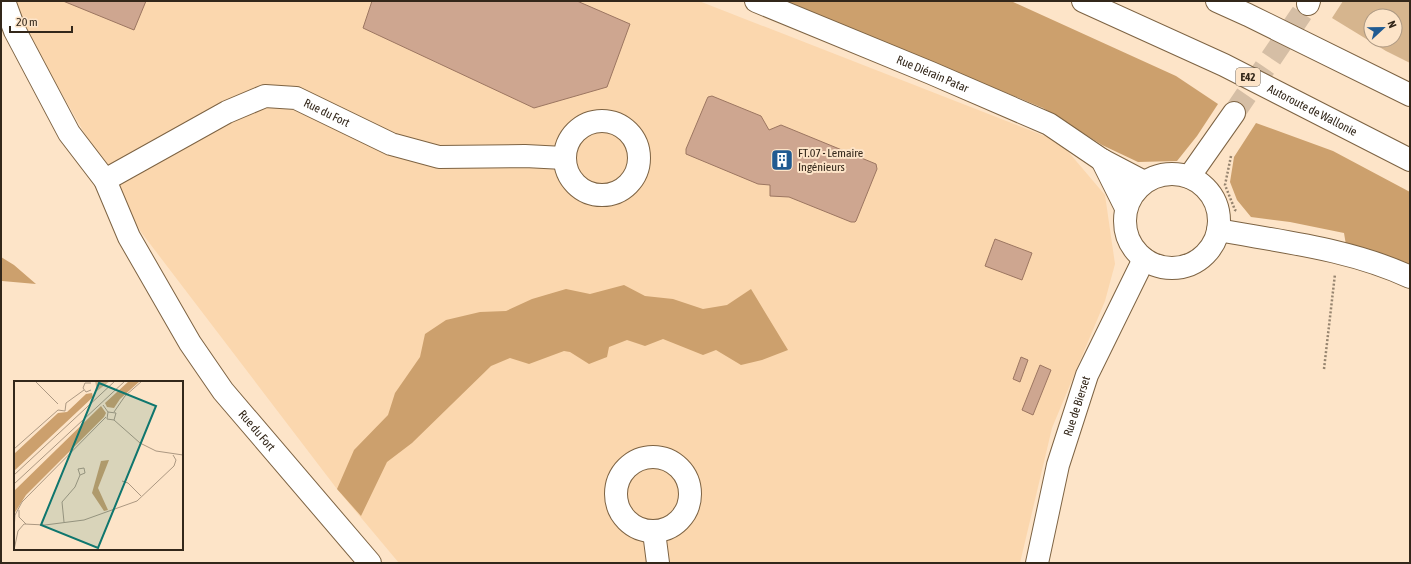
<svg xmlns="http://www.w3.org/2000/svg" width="1411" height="564" font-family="'Asap Condensed',sans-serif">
<rect width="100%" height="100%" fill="#fde4c8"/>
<path fill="#fbd7ae" d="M15,1H699L1060,142L1105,195L1115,264L1105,301L1052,428L1020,563H399L337,489L141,232L23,26Z"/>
<path fill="#d6b58e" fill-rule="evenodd" d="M1343,1H1410V63L1386,51L1332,18ZM1371,16H1395V40H1371Z"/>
<path fill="#cca06d" d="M785,1H1011L1176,76L1218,104L1197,136L1177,161L1138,162L1102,145L1043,108Z
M1256,123L1333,151L1410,192V268L1346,245L1344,233L1290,222L1251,217L1237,200L1230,182L1234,157Z
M1,257L14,265L36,284L2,281Z
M624,285L645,296L673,299L703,309L727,305L751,289L788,350L762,360L741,365L716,350L703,355L663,339L645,346L627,340L609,347L607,357L589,364L570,352L564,351L529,364L510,358L491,366L412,443L387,462L361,516L337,489L354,450L388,415L395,393L420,357L425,334L446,320L480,312L506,311L532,299L566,289L590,294Z"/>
<path fill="#cea690" stroke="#9c7661" d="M63,1H146L134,30Z
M372,1H577L630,24L607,87L534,108L363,28Z
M712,96L761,116L769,130L781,125L876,164L877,169L856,221L855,222H851L789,197L770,196V185L758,184L686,154V149L707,99L708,97Z
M995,239L1032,253L1022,280L985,266Z
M1021,357L1028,360L1020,382L1013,379Z
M1040,365L1051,370L1033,415L1022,410Z"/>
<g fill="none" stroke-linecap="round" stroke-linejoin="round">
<path stroke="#d5bea5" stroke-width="22" stroke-dasharray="22 11" stroke-linecap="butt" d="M1234,113L1308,4"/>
<g stroke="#7d6343" stroke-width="24">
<g id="minor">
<path id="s1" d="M4,1L15,31L69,133L105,180L129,237L190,343L223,391L370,563"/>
<path id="s2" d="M756,1L931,73L1049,124L1102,160L1144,182"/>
<circle cx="602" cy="158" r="37"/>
<path d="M1102,160L1126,208"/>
<path id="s3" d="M105,180L227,112L265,96L296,98L391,144L439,157L525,156L564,158"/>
<path d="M1218,230C1283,242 1350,249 1410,277"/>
<circle cx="653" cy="494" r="37"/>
<path d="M654,532L658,563"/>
</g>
</g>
<g stroke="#7d6343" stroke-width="24">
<g id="major">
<path d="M1308,4L1309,1"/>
<circle cx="1172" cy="221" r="47"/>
<path d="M1189,177L1234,113"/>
<path id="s4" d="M1037,563L1058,465L1087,375L1144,259"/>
</g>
</g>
<g stroke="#7d6343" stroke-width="24">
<g id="highway">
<path id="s5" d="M1083,1L1224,65L1410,160"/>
<path d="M1217,1L1248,15L1410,95"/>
</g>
</g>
<path stroke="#96846f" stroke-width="2.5" stroke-dasharray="2 2" stroke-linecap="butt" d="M1231,156L1225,185L1235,210L1237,211
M1324,369L1335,274"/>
<use href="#minor" stroke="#fff" stroke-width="22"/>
<use href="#major" stroke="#fff" stroke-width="22"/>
<use href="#highway" stroke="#fff" stroke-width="22"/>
</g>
<defs>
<g id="building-square" transform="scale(1.15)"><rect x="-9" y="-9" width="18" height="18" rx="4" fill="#215b92" stroke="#fde4c8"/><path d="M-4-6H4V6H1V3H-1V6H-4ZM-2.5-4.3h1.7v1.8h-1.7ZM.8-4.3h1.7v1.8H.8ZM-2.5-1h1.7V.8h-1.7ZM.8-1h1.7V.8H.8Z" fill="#fff"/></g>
</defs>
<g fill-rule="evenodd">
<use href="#building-square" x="782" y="160"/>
</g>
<g text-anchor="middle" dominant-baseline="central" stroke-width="4" stroke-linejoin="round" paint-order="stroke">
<rect fill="#fde4c8" stroke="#70604e" stroke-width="1" x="1236" y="68" width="24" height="18" rx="3"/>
<g font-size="11" font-weight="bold" fill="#33271a">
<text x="1248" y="77">E42</text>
</g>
<g font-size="12" fill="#33271a" stroke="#fde4c8">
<text stroke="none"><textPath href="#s2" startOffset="191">Rue Diérain Patar</textPath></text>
<text stroke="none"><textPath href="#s5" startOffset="254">Autoroute de Wallonie</textPath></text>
<text stroke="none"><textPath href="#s3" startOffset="246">Rue du Fort</textPath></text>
<text stroke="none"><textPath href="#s4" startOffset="162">Rue de Bierset</textPath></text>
<text stroke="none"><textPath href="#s1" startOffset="501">Rue du Fort</textPath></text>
</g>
<g font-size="12" fill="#33271a" stroke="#fde4c8" text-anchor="start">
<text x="798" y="153">FT.07 - Lemaire<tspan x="798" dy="14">Ingénieurs</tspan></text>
</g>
</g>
<g transform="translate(14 381)">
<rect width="169" height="169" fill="#fde4c8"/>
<path d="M81,0H96L83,10Z" fill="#d6b58e"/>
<path d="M115,0H126L106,18L100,27L93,26L91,22ZM78,12L79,16L0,90V73L44,32L53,31L72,13ZM87,25L92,32L90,36L12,114L0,133V110ZM95,79L84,107L94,129L90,130L78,112L87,80Z" fill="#cca06d"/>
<path fill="none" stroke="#ac9882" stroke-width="1" d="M21,0L44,23M77,2H71L69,7L72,11L77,9M52,22L70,9M89,24L94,31L93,38L100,39L126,62L142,70L169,74M44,29L51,30L52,22M94,31L102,32L100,39M100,31L111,15L128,0M0,68L44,29M0,94L101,0M108,100L114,102L127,115M0,103L111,0M5,129V136L12,143M50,141L48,121L61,106L66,94L71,92L70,87L64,88L66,94M0,149L1,134L8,121L92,36M0,169L4,150L10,143L31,144L70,139L123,120L160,85L162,79L159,74"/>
<path fill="#0f766e" fill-opacity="0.15" stroke="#0f766e" stroke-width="2" d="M85,2L142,25L84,167L27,144Z"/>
<rect width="169" height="169" fill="none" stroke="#33271a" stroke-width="2"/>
</g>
<rect width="1411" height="564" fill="none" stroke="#33271a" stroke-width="4"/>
<g transform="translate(1383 28) rotate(68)"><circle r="19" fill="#fde4c8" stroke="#ac9882"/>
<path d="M0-3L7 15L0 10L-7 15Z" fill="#215b92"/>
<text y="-6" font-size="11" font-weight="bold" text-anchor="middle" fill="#33271a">N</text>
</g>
<path d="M10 26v6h62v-6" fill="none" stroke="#33271a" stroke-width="2"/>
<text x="16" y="26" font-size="12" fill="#33271a" stroke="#fde4c8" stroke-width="3" paint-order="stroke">20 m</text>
</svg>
